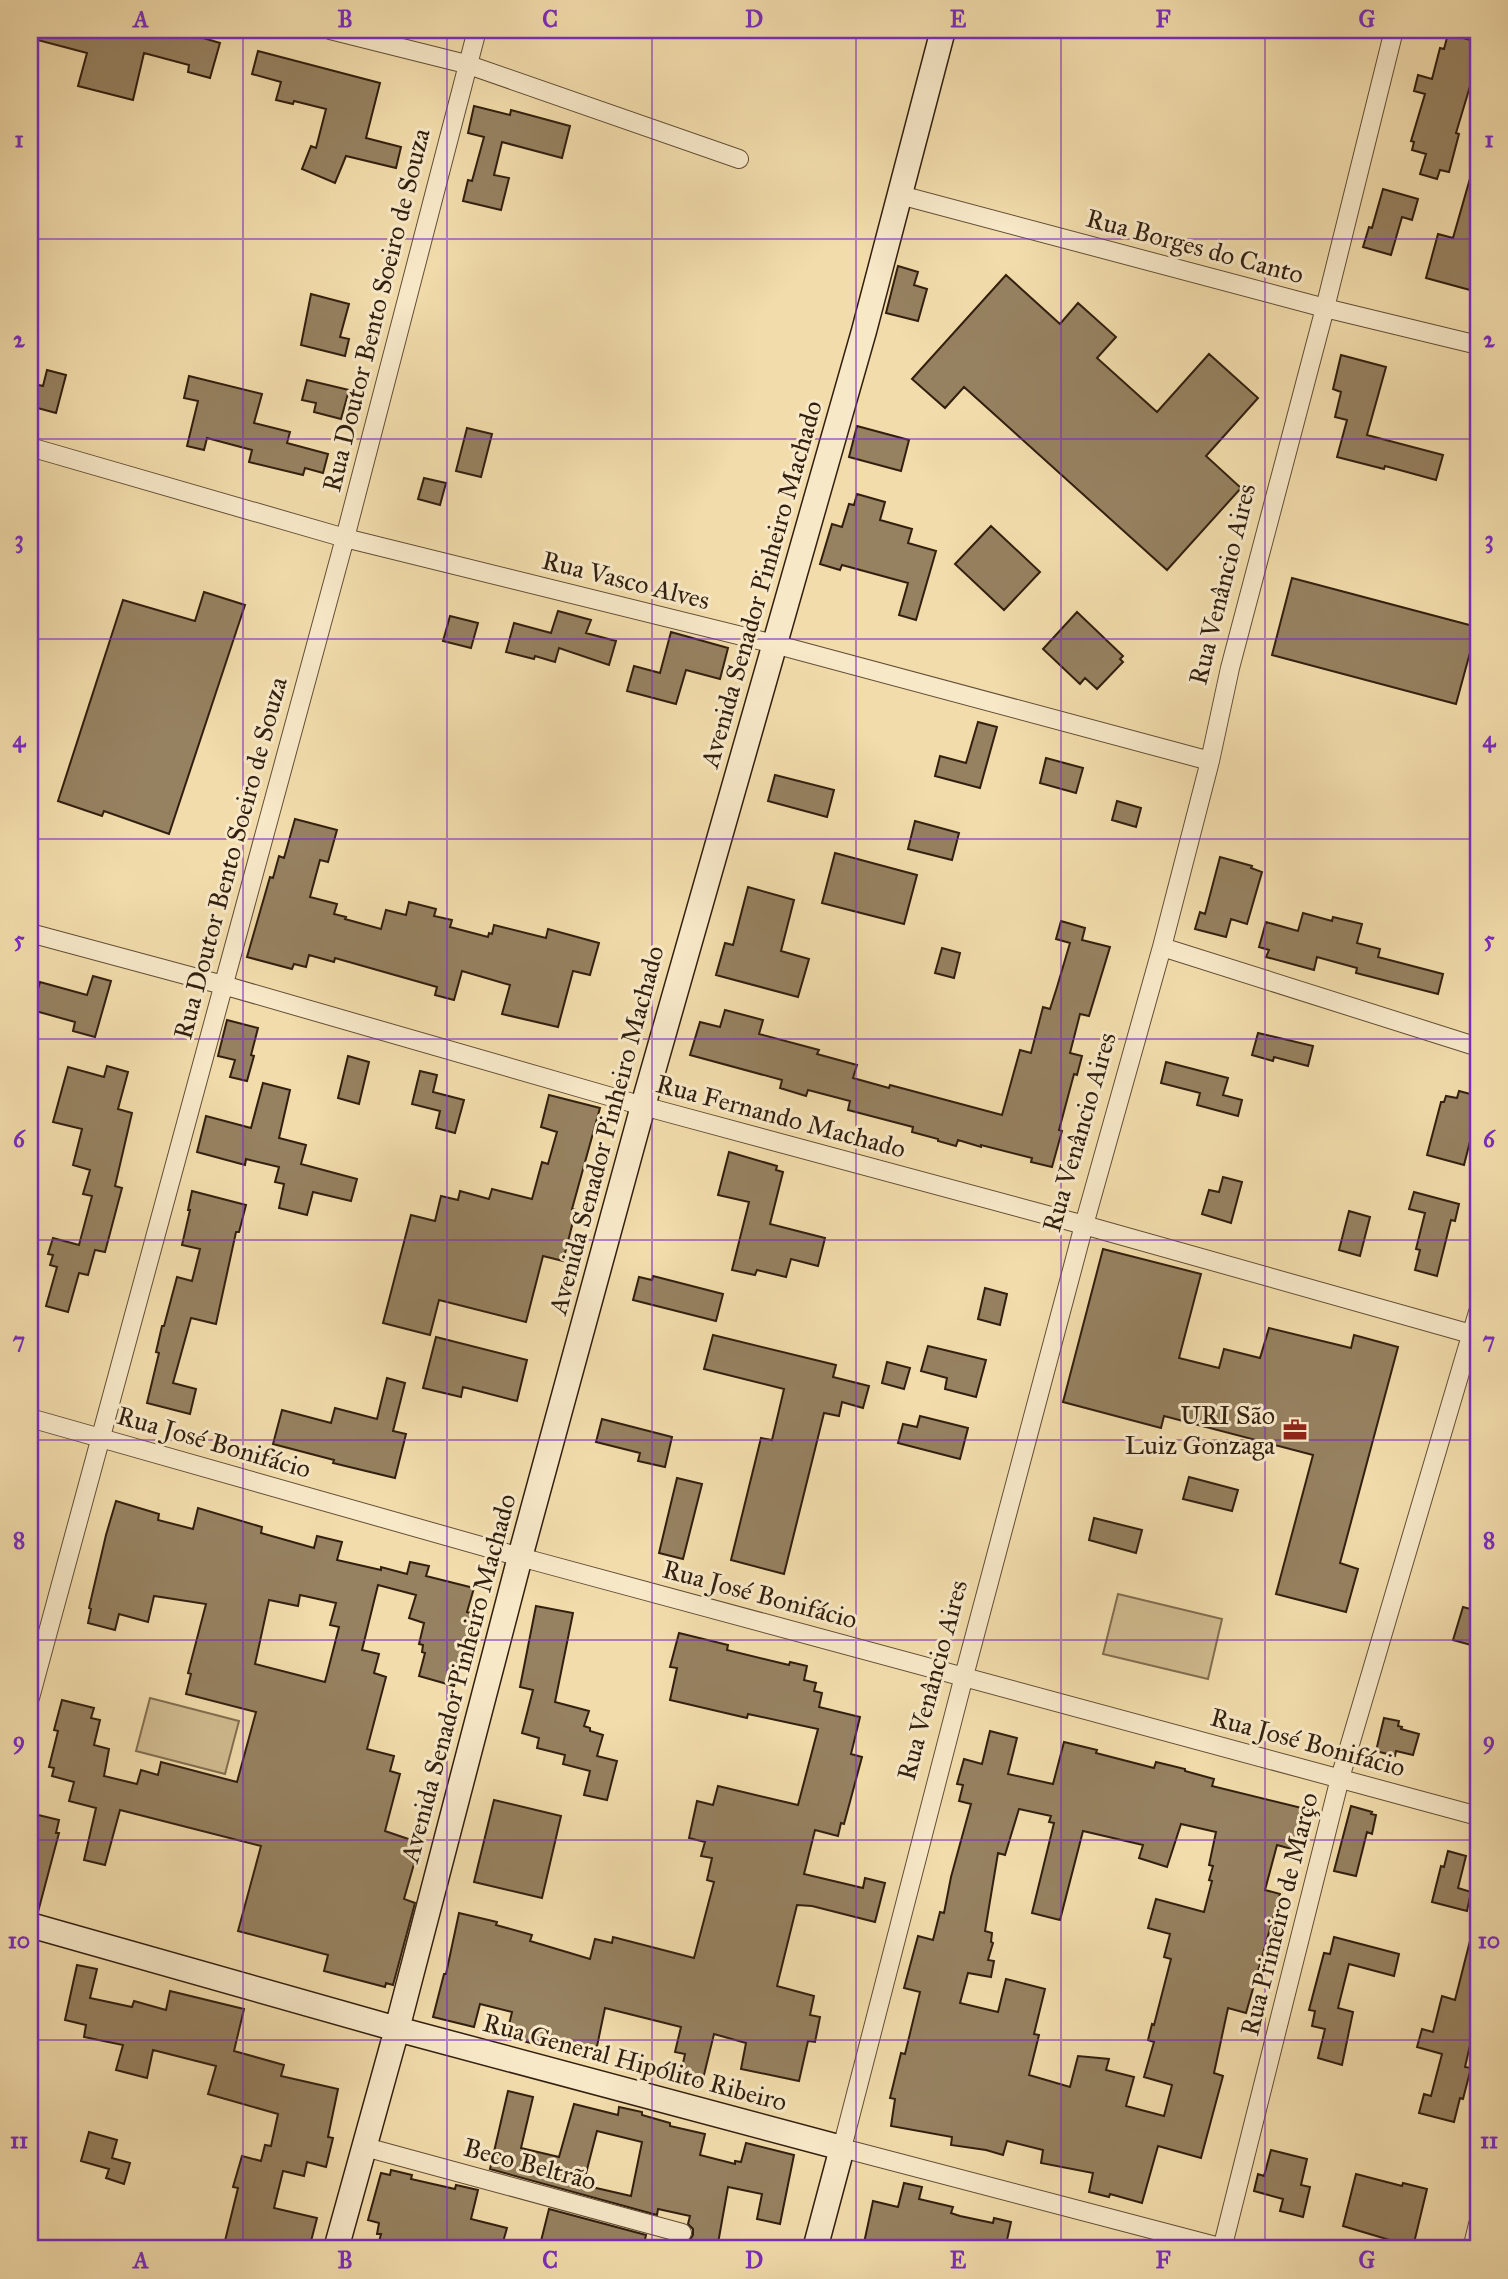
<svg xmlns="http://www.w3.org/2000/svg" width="1508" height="2279" font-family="'IM FELL Great Primer',serif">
<rect width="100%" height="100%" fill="#f2dcab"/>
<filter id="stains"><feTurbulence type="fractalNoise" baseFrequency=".00286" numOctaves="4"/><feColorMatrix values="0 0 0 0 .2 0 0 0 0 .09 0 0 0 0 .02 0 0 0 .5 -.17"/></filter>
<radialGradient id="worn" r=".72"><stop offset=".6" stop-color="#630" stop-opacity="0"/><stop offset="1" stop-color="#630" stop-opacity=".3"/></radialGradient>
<path fill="#d1bc90" stroke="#826e50" stroke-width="2" d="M1118,1594L1222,1619L1208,1679L1103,1654Z
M150,1698L239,1721L225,1774L136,1751Z"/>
<path fill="#968160" stroke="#321f0f" stroke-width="2" fill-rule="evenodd" d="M30,30H113L141,37L143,30H176L220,43L210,78L188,72L189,65L144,53L133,100L78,86L87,53L30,38Z
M1448,34L1478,42V85L1471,83L1456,133L1459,134L1449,172L1440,170L1437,179L1420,174L1426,154L1412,150L1414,142L1411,141L1425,94L1414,91L1418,75L1432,79L1440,48L1444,49Z
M258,51L380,83L366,138L401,147L396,168L346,156L335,183L302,169L311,146L316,148L326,109L294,101L293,104L276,100L281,82L252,74Z
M474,106L510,115L511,110L570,126L562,158L502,142L494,175L509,178L501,210L463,201L468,180L472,181L484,137L468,133Z
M1473,168L1478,169V210L1472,233L1478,235V286L1472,284L1470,290L1426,278L1438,234L1453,238Z
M1383,189L1418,199L1412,220L1402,217L1391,255L1363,247L1369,227L1372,228Z
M898,266L918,272L914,285L927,289L918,321L886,313Z
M1006,275L1060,324L1078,303L1116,337L1097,358L1157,412L1209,354L1258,398L1206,456L1241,488L1167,570L964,387L945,408L912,379Z
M311,294L349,304L340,337L349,339L345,356L301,345Z
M1341,355L1386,367L1367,435L1443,455L1436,480L1385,466L1384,469L1337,457L1347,420L1335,417L1341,392L1333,389Z
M47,370L66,375L56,413L30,406V383L43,386Z
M189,376L262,394L254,423L290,432L287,443L328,454L323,473L305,468L303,475L249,462L252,450L207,438L204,450L187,446L198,401L184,398Z
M307,380L349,390L341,419L314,412L316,403L302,400Z
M857,426L909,440L901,471L849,457Z
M467,428L492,434L481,477L456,471Z
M424,478L446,483L440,505L418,499Z
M857,494L885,502L880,520L912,529L908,543L936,551L916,620L899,615L908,583L842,565L840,570L820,564L832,524L842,527L849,504L854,505Z
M991,526L1040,572L1004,610L955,564Z
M1292,578L1477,627L1456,704L1272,655Z
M204,592L245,605L169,834L104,811L102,816L58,801L123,600L195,621Z
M558,611L591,620L586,633L616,641L609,665L559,648L555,662L535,656L534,659L506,652L514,623L551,633Z
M1077,612L1123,656L1120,659L1123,662L1097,689L1085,678L1080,684L1043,649Z
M450,616L478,623L471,648L443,641Z
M671,632L728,648L720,679L686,670L676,704L627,691L634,666L660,673Z
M978,722L997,727L980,788L935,776L940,756L966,763Z
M1046,758L1083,768L1076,793L1040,783Z
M775,775L834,790L827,817L768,801Z
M1117,801L1141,808L1136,827L1112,820Z
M295,819L337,830L328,862L320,860L310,897L337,904L334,914L346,917L345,919L381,929L386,910L406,915L409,902L436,909L434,916L452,920L450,927L488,937L489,933L492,934L494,925L546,938L548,929L599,943L590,975L573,971L558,1027L502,1014L510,985L462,971L454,1000L435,995L437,987L335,958L334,962L309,955L306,967L294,964L292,969L247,957L270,877L273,878L279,856L284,858Z
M915,821L959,833L952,860L908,849Z
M835,853L917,875L904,924L822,903Z
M1220,857L1252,866L1251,868L1262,872L1247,924L1231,919L1226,937L1195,929L1200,912L1205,914Z
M748,887L794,900L781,951L809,959L798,997L716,975L725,943L733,945Z
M1303,913L1332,921L1333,917L1362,924L1357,943L1380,949L1378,957L1443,974L1438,994L1356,973L1357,968L1317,957L1314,970L1266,957L1269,950L1259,947L1266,922L1298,931Z
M1061,921L1085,928L1082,940L1110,947L1089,1016L1080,1014L1070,1053L1082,1056L1077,1075L1074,1074L1059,1130L1062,1131L1052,1167L1031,1162L1032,1158L981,1145V1147L958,1140L956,1146L938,1141V1139L912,1132L913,1127L848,1110L850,1101L808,1090L806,1096L780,1088L782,1080L690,1055L700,1022L720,1027L725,1010L763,1020L759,1034L819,1050L817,1054L857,1065L853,1078L889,1088L890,1085L1002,1115L1020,1050L1031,1053L1043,1007L1050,1009L1057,987L1070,943L1056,939Z
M942,948L960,953L954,978L935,973Z
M93,976L111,981L95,1037L73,1031L75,1022L32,1010L40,982L87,995Z
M227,1020L258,1028L251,1055L254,1056L247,1081L230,1077L235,1060L218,1056Z
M1258,1033L1313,1046L1308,1066L1274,1057L1273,1061L1252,1055Z
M348,1056L369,1062L359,1104L338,1098Z
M1166,1062L1228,1078L1223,1095L1242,1100L1238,1116L1197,1105L1200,1093L1161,1083Z
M107,1066L128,1072L118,1109L132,1113L115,1186L122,1188L105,1252L95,1250L88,1275L79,1273L68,1312L46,1306L57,1267L50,1265L53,1255L48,1254L53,1238L79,1245L92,1196L83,1194L90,1170L73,1165L82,1129L53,1122L68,1067L104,1077Z
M420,1071L437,1075L433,1092L464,1100L455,1133L436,1128L440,1111L412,1104Z
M263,1083L290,1090L279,1138L306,1145L301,1164L357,1179L351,1201L313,1192L307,1215L279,1208L284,1184L275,1182L279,1167L246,1159L245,1165L197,1152L206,1116L251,1128Z
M1459,1091L1478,1096V1110L1464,1165L1427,1155L1441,1102H1444L1446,1096L1457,1098Z
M549,1095L600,1108L572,1209L576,1210L563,1261L543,1256L526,1322L439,1300L430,1335L383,1323L411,1215L435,1221L441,1196L458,1200L460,1191L489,1199L492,1189L532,1199L542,1162L548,1164L557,1132L541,1127Z
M729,1152L777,1166L776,1170L783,1172L770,1224L825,1238L818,1266L791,1259L786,1277L757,1270L755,1275L732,1270L749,1202L718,1195Z
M1223,1177L1242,1182L1231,1223L1202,1214L1209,1190L1219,1192Z
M192,1191L246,1205L239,1232H236L216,1324L191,1318L173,1383L196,1389L190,1414L147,1403L159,1353L156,1352L162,1326H164L177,1277L192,1281L200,1249L182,1245L190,1210H188Z
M1414,1192L1459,1204L1455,1221L1451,1220L1437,1276L1415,1270L1420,1250L1416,1249L1425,1213L1409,1209Z
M1349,1211L1370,1217L1360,1256L1339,1250Z
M1103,1249L1201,1274L1179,1358L1219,1368L1224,1349L1260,1358L1269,1328L1351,1348L1354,1335L1398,1347L1340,1563L1358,1569L1346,1612L1276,1594L1313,1455L1164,1416L1161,1428L1063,1402Z
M653,1276L723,1294L716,1321L633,1300L639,1277L652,1280Z
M985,1288L1007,1294L1000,1325L978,1319Z
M713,1335L836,1365L833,1377L869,1386L863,1408L842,1402L839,1416L824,1413L784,1574L731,1560L761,1438L772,1440L784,1389L704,1369Z
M436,1337L527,1360L517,1401L463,1387L461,1397L423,1388Z
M928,1346L986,1360L976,1397L945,1389L947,1378L921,1371Z
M887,1362L910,1368L904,1389L882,1383Z
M387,1378L405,1383L393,1431L406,1434L395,1478L333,1463L334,1460L273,1444L282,1410L331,1423L335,1408L377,1419Z
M920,1416L968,1428L960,1459L898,1443L903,1424L917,1427Z
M602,1419L672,1437L665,1467L638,1461L640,1453L596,1442Z
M1189,1477L1238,1490L1232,1511L1183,1499Z
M677,1478L702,1484L683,1559L659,1553Z
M116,1501L159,1514L158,1520L193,1529L198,1508L262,1527L261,1533L314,1548L317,1536L342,1542L337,1560L381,1570V1567L407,1574L410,1562L429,1566L426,1576L474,1588L467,1612L474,1614L465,1641H467L459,1674H457L454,1686L419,1676L425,1653L422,1652L423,1645L419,1644L424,1623L409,1618L416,1595L378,1585L362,1650L379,1654L374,1673L386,1677L367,1749L394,1756L390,1771L400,1774L385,1831L420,1843L404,1899L415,1903L393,1985L386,1983L385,1987L324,1971L328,1955L238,1931L261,1846L120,1810L105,1865L84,1860L96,1808L69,1801L74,1782L52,1776L54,1768L49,1767L58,1731L54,1730L62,1700L94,1708L91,1718L100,1720L94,1745L109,1749L104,1776L137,1784L141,1770L158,1775L161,1762L237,1782L256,1712L186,1694L191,1674L188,1673L206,1604L154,1596L148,1622L119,1614L115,1630L88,1623L91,1609L89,1608L106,1535ZM300,1595L336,1603L330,1625L339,1627L325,1682L255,1664L269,1600L298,1606Z
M1094,1518L1142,1530L1136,1553L1089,1540Z
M536,1606L573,1613L555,1702L589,1711L584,1726L590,1728V1731L603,1735L597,1756L617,1761L607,1800L584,1795L590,1771L563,1764L565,1755L537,1748L539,1738L522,1733L533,1690L520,1687Z
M1463,1607L1478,1611V1647L1453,1640Z
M679,1633L728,1645L727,1650L789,1665L790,1662L807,1666L804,1680L816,1683L814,1691L822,1693L819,1707L860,1717L851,1754L862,1757L844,1824L841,1823L838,1836L815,1830L804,1874L863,1888L865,1878L885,1883L875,1922L812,1906L797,1905L777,1986L814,1996L810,2015L820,2017L815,2042L808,2041L799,2081L741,2069L746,2043L714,2034L702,2083L680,2077L685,2054L675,2052L681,2027L605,2008L596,2051L558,2043L556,2049L506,2037L512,2012L480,2004L474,2027L433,2017L444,1974H446L459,1913L497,1922L496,1925L532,1935L530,1941L590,1959L595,1939L612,1943L613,1937L694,1958L714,1882L707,1880L712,1858L701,1856L705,1842L689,1838L697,1801L713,1805L718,1786L798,1805L818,1729L748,1714L747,1718L670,1700L677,1668L670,1667Z
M1384,1718L1399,1721L1398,1726L1402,1727L1401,1729L1419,1734L1413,1755L1396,1751L1395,1756L1376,1751Z
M990,1731L1017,1738L1008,1774L1053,1784L1064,1742L1097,1750L1096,1753L1154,1768L1156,1762L1185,1769V1771L1214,1779L1212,1786L1314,1811L1303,1852L1277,1845L1265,1890L1280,1894L1246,2013L1228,2008L1214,2073L1223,2076L1201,2158L1158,2146L1142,2203L1110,2194L1109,2197L1089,2192L1093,2173L1041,2163L1043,2150L1007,2141L1003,2155L986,2150L951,2145L952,2137L891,2126L895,2099L890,2098L901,2053L905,2054L920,1992L904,1988L918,1936L933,1940L940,1912L944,1913L951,1877L971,1804L959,1801L963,1785L957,1784L964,1759L982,1764ZM1019,1809L1051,1816L1049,1822L1054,1823L1032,1913L1060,1920L1083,1831L1143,1845L1139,1858L1167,1867L1181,1824L1216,1832L1209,1865L1213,1866L1209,1880L1212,1881L1204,1912L1156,1899L1148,1928L1170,1934L1164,1957L1171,1959L1154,2025L1152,2024L1148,2040L1154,2042L1144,2077L1172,2085L1164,2116L1126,2106L1134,2077L1106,2070L1109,2059L1078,2056L1070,2087L1029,2075L1039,2035L1034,2034L1045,1989L1006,1979L998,2012L960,2003L968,1973L991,1977L994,1961L988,1960L993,1943L991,1942L992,1933L985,1931L998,1853L1005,1855Z
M494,1800L561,1816L542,1898L474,1882Z
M1351,1806L1372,1812L1371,1814L1376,1815L1372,1834L1367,1832L1356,1876L1334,1871Z
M30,1813L59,1820L56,1833H59L38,1912L30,1911Z
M1448,1851L1466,1856L1458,1888L1471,1892L1467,1911L1432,1902L1441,1866L1444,1867Z
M1472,1933H1478V2011L1465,2067L1471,2068L1463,2099L1460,2098L1454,2122L1419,2113L1424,2094L1431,2096L1442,2054L1417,2047L1422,2029L1433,2032L1442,1996L1455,2000Z
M1334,1937L1399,1954L1394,1976L1349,1964L1338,2008L1353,2012L1342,2065L1318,2058L1325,2029L1312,2026L1315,2011L1309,2010L1324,1953L1330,1954Z
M77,1965L97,1969L90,1998L132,2007L134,2001L166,2010L170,1991L244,2009L234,2051L284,2065L281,2076L338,2089L328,2137L333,2138L326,2167L307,2162L304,2176L283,2171L274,2208L317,2218L309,2249H223L238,2188L233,2187L242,2156L261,2161L265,2145L271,2146L278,2114L208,2094L216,2066L153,2050L147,2078L116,2070L123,2045L84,2037L86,2025L65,2020Z
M508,2091L533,2097L521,2148L559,2157L574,2104L618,2115L619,2107L642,2112V2115L670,2123V2126L705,2134L700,2155L735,2164V2161L741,2162L746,2143L794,2155L780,2224L757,2219L762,2194L728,2187L717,2249H683L684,2244L689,2241L693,2235V2229L688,2224L690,2216L658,2209L657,2215L490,2169ZM597,2131L642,2142L631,2196L583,2185Z
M89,2132L117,2140L112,2158L130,2163L124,2184L106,2178L109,2169L81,2161Z
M1271,2150L1307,2159L1301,2185L1310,2187L1303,2217L1280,2211L1283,2199L1254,2191L1258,2174L1264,2176Z
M391,2170L412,2175L411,2179L455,2189L456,2185L478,2190L471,2219L507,2228L501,2249H422L397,2247L379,2242L381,2234H377L379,2223L368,2220L381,2173L390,2175Z
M1356,2174L1402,2186L1403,2183L1427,2189L1413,2247L1343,2226Z
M904,2183L922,2187L919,2199L953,2207L951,2213L960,2216L993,2223L994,2218L1011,2222L1005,2249H893L864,2243L873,2201L898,2207Z
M549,2209L646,2235L643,2249H539Z"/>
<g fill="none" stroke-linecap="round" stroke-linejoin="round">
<g stroke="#624e36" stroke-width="20">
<path id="street" d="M330,30L466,64L739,159
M900,195L1325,308L1478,345
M30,447L345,538L774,644L1210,761
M30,933L223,985L643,1106L1084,1225L1478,1336
M1162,947L1478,1047
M30,1418L520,1557L1478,1816
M30,1698L345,538L477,30
M365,2147L682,2233
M1222,2249L1340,1778L1478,1312
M1227,2249L842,2148L964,1676L1084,1225L1162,947L1210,761L1230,668L1325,308L1394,30
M1472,2249L1478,2224"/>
</g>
<g stroke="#321f0f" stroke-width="27">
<path id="secondary" d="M30,1925L397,2029L842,2148L815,2249
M336,2249L397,2029L520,1557L643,1106L864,331L943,30"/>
</g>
<use href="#street" stroke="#f7e8c8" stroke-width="18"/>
<use href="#secondary" stroke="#f7e8c8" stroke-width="24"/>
</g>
<path fill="none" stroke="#7b2cbf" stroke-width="2" stroke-opacity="0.55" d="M243,30V2249M447,30V2249M652,30V2249M856,30V2249M1061,30V2249M1265,30V2249M30,239H1478M30,439H1478M30,639H1478M30,839H1478M30,1039H1478M30,1240H1478M30,1440H1478M30,1640H1478M30,1840H1478M30,2040H1478"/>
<defs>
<g id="office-bare" transform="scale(1.89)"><path d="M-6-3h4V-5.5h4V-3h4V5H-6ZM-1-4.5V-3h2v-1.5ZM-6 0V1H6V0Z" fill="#8f2418" stroke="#f7e8c8" stroke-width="2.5" paint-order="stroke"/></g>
</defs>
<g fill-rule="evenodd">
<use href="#office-bare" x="1295" y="1430"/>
</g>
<g text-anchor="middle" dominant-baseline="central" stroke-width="6" stroke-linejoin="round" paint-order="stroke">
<g font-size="26" fill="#321f0f" stroke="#f7e8c8">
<text transform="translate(1195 246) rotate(15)">Rua Borges do Canto</text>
<text transform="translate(376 310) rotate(-76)">Rua Doutor Bento Soeiro de Souza</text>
<text transform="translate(626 580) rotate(14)">Rua Vasco Alves</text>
<text transform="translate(761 584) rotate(-74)">Avenida Senador Pinheiro Machado</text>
<text transform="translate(1222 584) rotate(-76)">Rua Venâncio Aires</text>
<text transform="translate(230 858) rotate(-75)">Rua Doutor Bento Soeiro de Souza</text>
<text transform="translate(781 1116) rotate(15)">Rua Fernando Machado</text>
<text transform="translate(606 1130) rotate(-75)">Avenida Senador Pinheiro Machado</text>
<text transform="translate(1079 1132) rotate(-74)">Rua Venâncio Aires</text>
<text transform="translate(214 1442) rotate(16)">Rua José Bonifácio</text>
<text transform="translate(760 1594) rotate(15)">Rua José Bonifácio</text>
<text transform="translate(458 1678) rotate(-75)">Avenida Senador Pinheiro Machado</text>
<text transform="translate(932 1680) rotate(-75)">Rua Venâncio Aires</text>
<text transform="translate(1308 1742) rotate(15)">Rua José Bonifácio</text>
<text transform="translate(1279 1914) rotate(-76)">Rua Primeiro de Março</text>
<text transform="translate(635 2062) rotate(15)">Rua General Hipólito Ribeiro</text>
<text transform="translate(530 2164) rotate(15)">Beco Beltrão</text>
</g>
<g font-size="26" fill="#321f0f" stroke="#f7e8c8" text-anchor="end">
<text x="1275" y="1415">URI São<tspan x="1275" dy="30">Luiz Gonzaga</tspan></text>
</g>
</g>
<rect width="1508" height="2279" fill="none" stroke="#f2dcab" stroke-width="77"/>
<rect x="38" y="38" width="1432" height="2202" fill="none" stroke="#7b2cbf" stroke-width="2.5"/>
<g font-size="23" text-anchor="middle" font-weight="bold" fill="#7b2cbf">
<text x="141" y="27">A</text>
<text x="345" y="27">B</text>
<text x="550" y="27">C</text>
<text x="754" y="27">D</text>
<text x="958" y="27">E</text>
<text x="1163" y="27">F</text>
<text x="1367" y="27">G</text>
<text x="19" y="147">1</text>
<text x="1489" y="147">1</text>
<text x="19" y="347">2</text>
<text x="1489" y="347">2</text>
<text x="19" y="547">3</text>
<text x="1489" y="547">3</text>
<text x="19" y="747">4</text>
<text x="1489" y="747">4</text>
<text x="19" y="947">5</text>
<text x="1489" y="947">5</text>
<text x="19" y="1147">6</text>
<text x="1489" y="1147">6</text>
<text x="19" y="1348">7</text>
<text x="1489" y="1348">7</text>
<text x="19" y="1548">8</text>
<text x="1489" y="1548">8</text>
<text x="19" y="1748">9</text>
<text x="1489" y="1748">9</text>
<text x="19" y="1948">10</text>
<text x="1489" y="1948">10</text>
<text x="19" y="2148">11</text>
<text x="1489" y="2148">11</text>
<text x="141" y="2268">A</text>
<text x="345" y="2268">B</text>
<text x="550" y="2268">C</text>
<text x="754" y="2268">D</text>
<text x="958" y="2268">E</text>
<text x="1163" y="2268">F</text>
<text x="1367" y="2268">G</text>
</g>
<rect width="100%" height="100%" filter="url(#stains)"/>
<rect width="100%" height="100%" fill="url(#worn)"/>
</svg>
